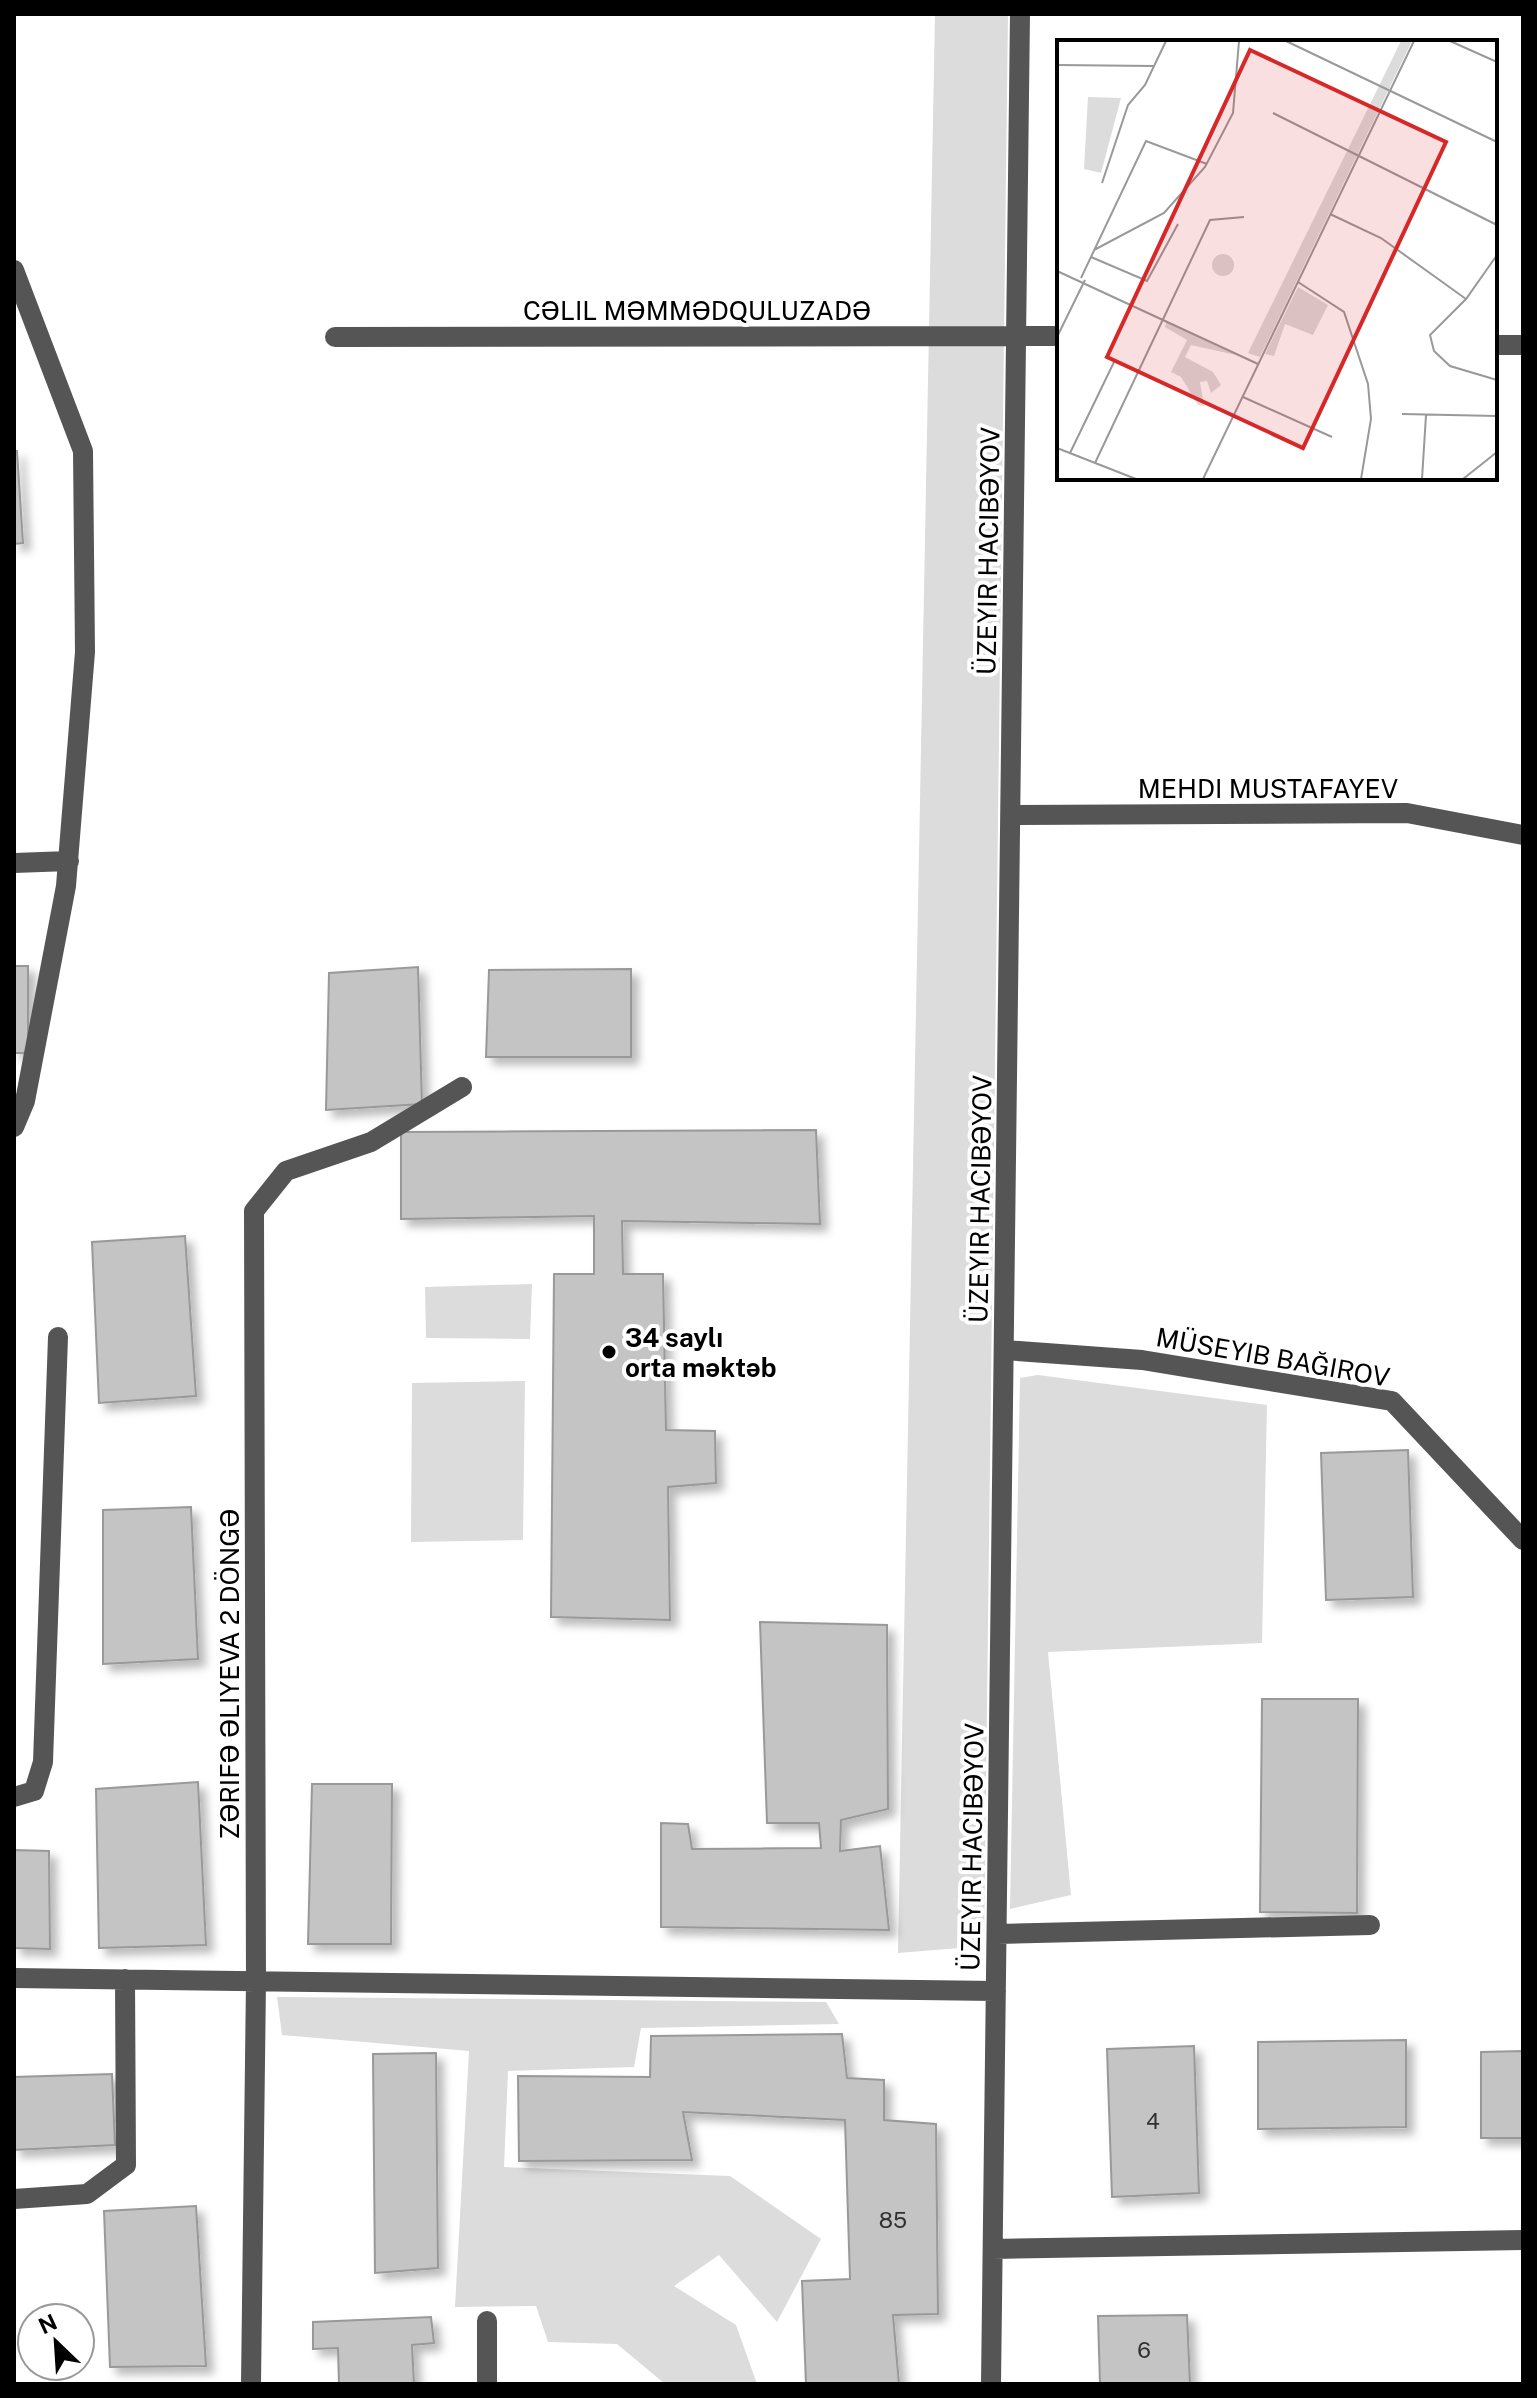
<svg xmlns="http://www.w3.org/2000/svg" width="1537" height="2398" font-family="'Public Sans',sans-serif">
<defs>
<filter id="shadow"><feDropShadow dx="7" dy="7" stdDeviation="4" flood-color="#0004"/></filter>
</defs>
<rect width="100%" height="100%" fill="#fff"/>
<path fill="#dcdcdc" d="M935,14H1008L984,1946L898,1953Z
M532,1284L530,1339L426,1338L425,1287Z
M1038,1375L1267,1405L1262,1643L1048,1652L1071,1895L1010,1909L1020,1378Z
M525,1381L523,1540L411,1542L412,1383Z
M277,1997L826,2002L839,2024L641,2028L634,2067L508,2071L504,2167L730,2176L821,2239L777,2322L719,2255L674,2286L736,2325L757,2384H665L617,2344L548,2342L536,2306L455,2307L469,2051L282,2035Z"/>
<path fill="#c4c4c4" stroke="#999" stroke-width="2" filter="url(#shadow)" d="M14,451H17L23,543L14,544Z
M14,966H28V1053H14Z
M418,967L422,1104L326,1110L329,973Z
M631,969V1057H486L489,970Z
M816,1130L820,1224L622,1221L623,1274H663L666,1430L715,1431L716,1483L668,1487L670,1620L551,1617L554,1274H594V1216L401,1219V1132Z
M185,1236L196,1396L99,1403L92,1242Z
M1408,1450L1413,1597L1326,1600L1321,1453Z
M191,1507L198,1659L103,1664V1510Z
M760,1622L887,1625L888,1809L841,1820L840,1851L880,1846L889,1930L661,1927V1823L688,1824L692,1849L821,1848L819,1823H767Z
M1262,1699H1358L1357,1913L1260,1912Z
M198,1782L206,1945L99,1948L96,1789Z
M312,1784H392L391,1944H308Z
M14,1850L49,1851L50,1949L14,1948Z
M842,2034L847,2078L884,2080V2120L936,2124L938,2314L893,2315L899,2384H806L802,2281L850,2279L845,2120L683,2112L692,2160L519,2161L518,2076L650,2077L651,2036Z
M1406,2040V2127L1258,2129V2042Z
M1194,2046L1199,2193L1112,2197L1107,2049Z
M1523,2051V2138H1481V2052Z
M436,2053L438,2268L375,2273L373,2054Z
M112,2074L115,2145L14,2150V2077Z
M196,2206L206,2366L110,2367L104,2211Z
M1187,2315L1190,2384H1100L1098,2316Z
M431,2317L434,2343L412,2345L414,2384H339L338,2348L313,2349V2322Z"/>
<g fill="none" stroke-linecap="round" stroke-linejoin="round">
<path stroke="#555" stroke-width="20" d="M14,270L83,451L85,652L66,886L25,1101L14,1127
M335,337L1059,336
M1495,345H1523
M1011,815L1407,813L1523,835
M14,863L69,861
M1004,1350L1142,1360L1392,1401L1523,1540
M14,1797L34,1791L43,1762L58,1337
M997,1934L1370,1925
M14,1978L996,1991
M14,2199L87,2194L126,2165L125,1979
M993,2249L1523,2240
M251,2384L256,1981L254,1211L286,1171L371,1142L462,1087
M487,2384V2321
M991,2384L1020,14"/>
</g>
<circle fill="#000" stroke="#fff" stroke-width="3" cx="609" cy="1352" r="8"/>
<g text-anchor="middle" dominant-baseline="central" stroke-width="8" stroke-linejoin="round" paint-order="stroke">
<g font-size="22" fill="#313131">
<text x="1153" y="2121">4</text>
<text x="893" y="2220">85</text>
<text x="1144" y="2350">6</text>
</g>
<g font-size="26" fill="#000" stroke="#fff">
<text x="697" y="310">CƏLIL MƏMMƏDQULUZADƏ</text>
<text transform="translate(988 551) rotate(-89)">ÜZEYIR HACIBƏYOV</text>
<text x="1268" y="788">MEHDI MUSTAFAYEV</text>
<text transform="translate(980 1199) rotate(-89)">ÜZEYIR HACIBƏYOV</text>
<text transform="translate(1273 1357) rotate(10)">MÜSEYIB BAĞIROV</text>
<text transform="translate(229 1674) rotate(-90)">ZƏRIFƏ ƏLIYEVA 2 DÖNGƏ</text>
<text transform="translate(972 1847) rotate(-89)">ÜZEYIR HACIBƏYOV</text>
</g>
<g font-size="26" font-weight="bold" fill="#000" stroke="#fff" text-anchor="start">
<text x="625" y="1337">34 saylı<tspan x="625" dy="30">orta məktəb</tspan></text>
</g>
</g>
<g transform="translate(1057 40)">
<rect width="440" height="440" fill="#fff"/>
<path d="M344,1H355L203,317L191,313ZM31,57L64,58L44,133L27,129ZM155 225a11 11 0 1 1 22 0a11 11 0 1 1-22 0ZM241,247L271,265L256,295L228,284L217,316L208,314ZM109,282L179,315L134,305L128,317L156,332L164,345L154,353L150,341L143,342L147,366L141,365L124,337L114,332L130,300L108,287Z" fill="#dcdcdc"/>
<path fill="none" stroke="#999" stroke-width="2" d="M229,1L440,102M393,1L440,22M0,25L97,26M216,73L440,185M45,143L71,65L88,45L109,1M273,174L324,198L409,259M37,210L107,173L148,127L176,73L182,1M440,215L409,259L373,295L377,311L393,326L440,340M34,217L90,241L121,184M0,231L201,324M24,238L89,101L150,124M241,242L287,272L311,344L314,379L304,439M0,297L28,240M186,357L275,397M345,374L440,376M0,408L79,439M13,413L58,320M38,423L153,180L187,177M146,439L357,1M365,439L369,375M406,439L440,412"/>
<path fill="#d62828" fill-opacity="0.15" stroke="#d62828" stroke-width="4" d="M193,10L389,102L246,408L50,317Z"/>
<rect width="440" height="440" fill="none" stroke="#000" stroke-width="4"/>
</g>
<rect width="1537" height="2398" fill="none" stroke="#000000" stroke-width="32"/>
<g transform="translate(56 2342) rotate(335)"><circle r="38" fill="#ffffff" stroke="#999999" stroke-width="2"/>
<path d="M0-6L14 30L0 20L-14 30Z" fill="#000000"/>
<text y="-12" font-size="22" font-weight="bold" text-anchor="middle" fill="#000000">N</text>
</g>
</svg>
